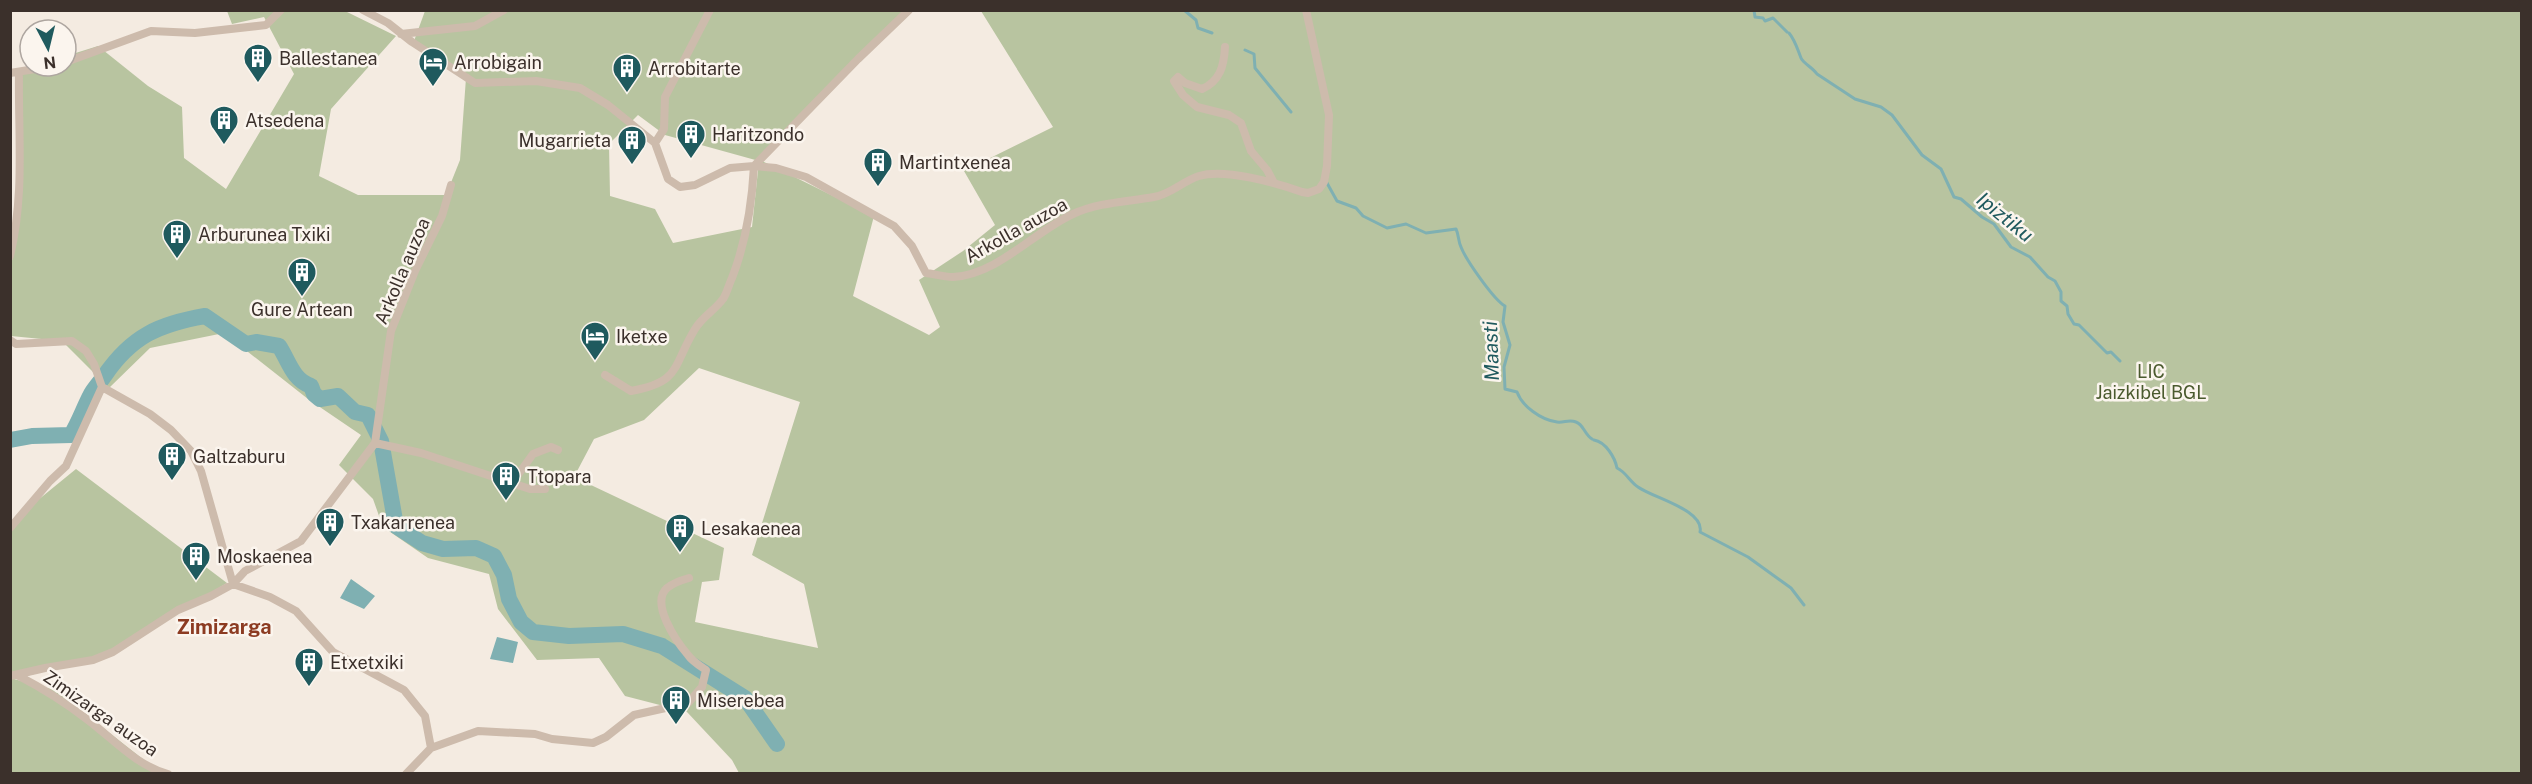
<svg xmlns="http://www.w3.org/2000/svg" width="2532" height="784" font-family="'Public Sans',sans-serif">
<rect width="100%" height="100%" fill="#f4ebe1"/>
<path fill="#b8c4a0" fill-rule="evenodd" d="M227,11H345L396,36L331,109L319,176L358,195H446L460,160L466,78L414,41L425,11H913L876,43L760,160L874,216L853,296L929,335L940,327L919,280L963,251L995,225L964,171L1053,127L981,11H2521V773H739L732,760L687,712L625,696L599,658L537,660L498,609L489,574L428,558L383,527L373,499L339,465L361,435L308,399L224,333L150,348L109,388L62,341L11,336V267L19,215L17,72L36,66H66V56L98,46L148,86L182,107L184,158L226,189L294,74L264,17L232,24ZM638,115L665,135L759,161L752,227L673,243L655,209L610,196L609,144ZM699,368L800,402L752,555L804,584L818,648L695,622L702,582L719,580L724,548L574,477L594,439L644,420Z
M76,469L227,583L104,657L14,679L55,690L158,771L174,773L11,774V522Z"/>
<path fill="#7fb0b2" d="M351,579L375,596L364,609L340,598Z
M497,637L518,642L513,663L490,659Z"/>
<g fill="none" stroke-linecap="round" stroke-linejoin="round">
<path stroke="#7fb0b2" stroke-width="3" d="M1184,10L1196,20L1198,28L1212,33
M1754,10L1755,17L1763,18L1765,21L1773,18L1787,32
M1789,33C1795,40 1797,48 1801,58C1803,63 1813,68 1817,74L1855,99L1881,107L1892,115L1922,155L1941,169L1954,197L1961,199L1982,217L1994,224L2011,247L2030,257L2048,277L2055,281L2061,292V301L2067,306L2068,314L2074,324L2079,325L2107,353L2111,352L2120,361
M1245,50L1254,54L1255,68L1291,112
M1327,183L1337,201L1356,208L1363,216L1387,228L1406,224L1426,233L1456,229C1459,235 1458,241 1461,247C1466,260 1494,300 1505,306L1503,322L1510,345L1504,367L1505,389L1517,392C1522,406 1541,420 1557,422C1564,423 1569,419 1576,422C1584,425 1584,434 1592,439
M1594,440C1606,442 1615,458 1617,468C1626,472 1630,482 1638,487C1653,498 1705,510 1700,532L1748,557L1791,588L1804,605"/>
<path stroke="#7fb0b2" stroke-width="16" d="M10,440L32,436L71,435C79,422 84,407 91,394C95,387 101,381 105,375C132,336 159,324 205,316L246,344L256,342L279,346C289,361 292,379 311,386L314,394L320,399L338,396L355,412L368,415L381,441L396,526L422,543L443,549L476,548L494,556L504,575L509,599L521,622L533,632L569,636L623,634L662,646L745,698L777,744"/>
<path stroke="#cdbbac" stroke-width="8" d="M363,10L388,23L412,42L475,83L536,81L580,88L608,105L655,143L668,179L680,187L695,185L730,168L754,166L776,168L806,177L894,226L912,246L926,273C934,274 944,277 953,277C997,275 1035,231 1073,214C1100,202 1126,202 1154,197C1171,194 1183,181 1199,176C1225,168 1276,183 1302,192L1308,193L1319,189L1324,182L1327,166L1329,115L1306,10
M401,34L475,26L504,10
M1225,47C1224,66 1220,81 1202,89L1185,83L1178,77L1174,81L1183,95L1197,107L1229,115L1241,123L1251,151L1267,170L1274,183
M66,62L151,31L195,33L266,25L281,10
M10,73L54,66
M655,143L664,129L665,97L710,10
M10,256C25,194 18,135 19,73
M10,340L16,344L72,341L86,351L94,364L102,387L150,414L171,430L191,451L201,471L233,584L270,597L296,611L333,652L404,690L425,716L431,748L406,774
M605,375L631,391C681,382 672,367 695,329C702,317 715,310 723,299C727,293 729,284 732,278C746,242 752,204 754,166L858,59L909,10
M375,443L421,453L530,489H545
M512,483L533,454L551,447L558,450
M10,528L50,481L66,466L102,387
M17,675C42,688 66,703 88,720C113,739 137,766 168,774
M10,676L45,668L93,660L113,652L178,610L211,596L233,584L245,571L301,541L375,443L391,331L415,271L442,216L451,185
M431,748L478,731L535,734L552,739L593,743L606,737L634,715L688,703L702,687L706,670C700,666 692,661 688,655C676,641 650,603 667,588C673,583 682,580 689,578"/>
</g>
<defs>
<g id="building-pin" transform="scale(1.5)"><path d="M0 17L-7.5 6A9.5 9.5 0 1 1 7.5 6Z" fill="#1f5a5e" stroke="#fbf5ee"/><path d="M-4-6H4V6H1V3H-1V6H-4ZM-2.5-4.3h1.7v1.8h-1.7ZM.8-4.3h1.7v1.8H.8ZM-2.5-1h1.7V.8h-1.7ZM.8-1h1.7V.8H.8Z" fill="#fff"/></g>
<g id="hotel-pin" transform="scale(1.5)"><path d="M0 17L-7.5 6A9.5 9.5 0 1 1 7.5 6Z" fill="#1f5a5e" stroke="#fbf5ee"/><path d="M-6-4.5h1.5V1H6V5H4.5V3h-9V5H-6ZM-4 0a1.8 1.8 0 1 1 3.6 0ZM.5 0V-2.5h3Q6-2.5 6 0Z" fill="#fff"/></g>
</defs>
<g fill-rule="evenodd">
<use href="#building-pin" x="258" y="58"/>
<use href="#hotel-pin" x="433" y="62"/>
<use href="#building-pin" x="627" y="68"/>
<use href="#building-pin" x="224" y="120"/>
<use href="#building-pin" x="691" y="134"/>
<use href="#building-pin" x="632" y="140"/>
<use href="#building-pin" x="878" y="162"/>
<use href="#building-pin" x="177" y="234"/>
<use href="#building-pin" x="302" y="272"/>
<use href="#hotel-pin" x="595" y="336"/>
<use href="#building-pin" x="172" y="456"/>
<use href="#building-pin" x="506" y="476"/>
<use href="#building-pin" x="330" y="522"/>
<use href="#building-pin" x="680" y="528"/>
<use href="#building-pin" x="196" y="556"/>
<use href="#building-pin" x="309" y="662"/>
<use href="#building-pin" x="676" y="700"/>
</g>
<g text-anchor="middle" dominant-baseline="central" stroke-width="5" stroke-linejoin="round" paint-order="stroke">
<g font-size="18" fill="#3b302b" stroke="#fbf5ee" text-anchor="start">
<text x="279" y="58">Ballestanea</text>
<text x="454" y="62">Arrobigain</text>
<text x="648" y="68">Arrobitarte</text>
<text x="245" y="120">Atsedena</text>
<text x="712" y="134">Haritzondo</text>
<text x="611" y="140" text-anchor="end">Mugarrieta</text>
<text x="899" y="162">Martintxenea</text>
<text x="198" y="234">Arburunea Txiki</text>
<text x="302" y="309" text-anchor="middle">Gure Artean</text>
<text x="616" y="336">Iketxe</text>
<text x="193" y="456">Galtzaburu</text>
<text x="527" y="476">Ttopara</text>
<text x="351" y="522">Txakarrenea</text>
<text x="701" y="528">Lesakaenea</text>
<text x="217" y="556">Moskaenea</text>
<text x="330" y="662">Etxetxiki</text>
<text x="697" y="700">Miserebea</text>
</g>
<g font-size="18" fill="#3b302b" stroke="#fbf5ee">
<text transform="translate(1016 230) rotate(-29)">Arkolla auzoa</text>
<text transform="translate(402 271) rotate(-67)">Arkolla auzoa</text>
<text transform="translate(101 713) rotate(35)">Zimizarga auzoa</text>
</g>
<g font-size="18" fill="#4a5a2e" stroke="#fbf5ee">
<text x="2151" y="371">LIC<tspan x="2151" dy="21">Jaizkibel BGL</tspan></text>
</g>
<g font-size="20" font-style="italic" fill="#1f5a5e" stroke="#fbf5ee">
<text transform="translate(2005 217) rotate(39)">Ipiztiku</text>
<text transform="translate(1491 351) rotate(-92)">Maasti</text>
</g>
<g font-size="20" font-weight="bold" fill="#8c3b22" stroke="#fbf5ee">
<text x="224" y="627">Zimizarga</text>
</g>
</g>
<rect width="2532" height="784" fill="none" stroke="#3b302b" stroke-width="24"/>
<g transform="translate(48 48) rotate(173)"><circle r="28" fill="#fbf5ee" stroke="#aea6a0" stroke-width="1.5"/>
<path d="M0-4.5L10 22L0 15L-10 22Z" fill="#1f5a5e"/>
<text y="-9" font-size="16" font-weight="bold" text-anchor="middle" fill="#3b302b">N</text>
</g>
</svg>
